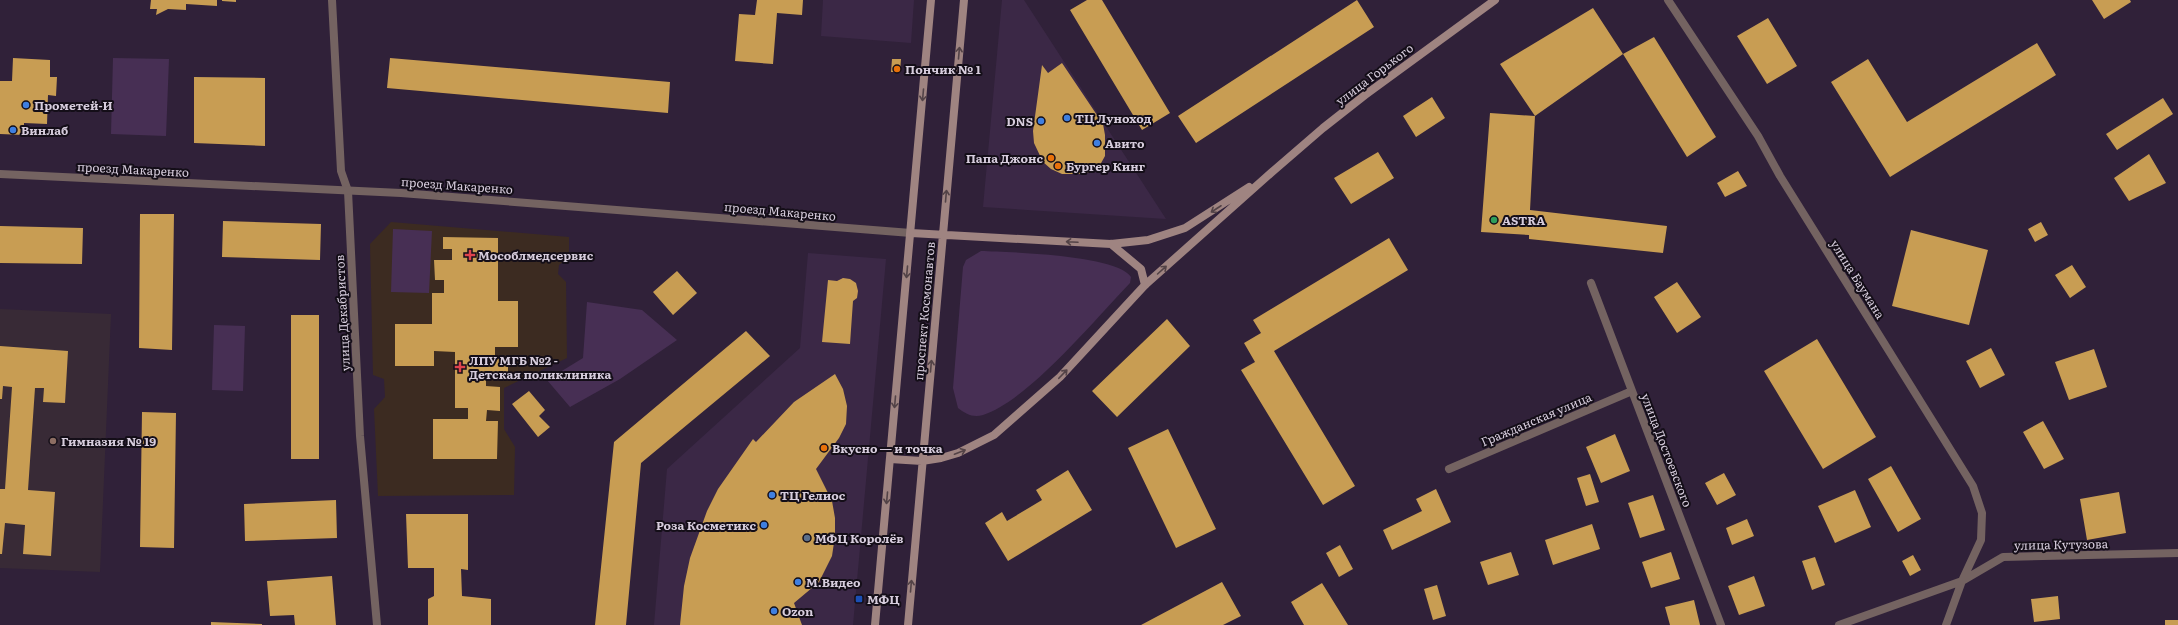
<svg xmlns="http://www.w3.org/2000/svg" width="2178" height="625" font-family="Literata,serif">
<rect width="100%" height="100%" fill="#302139"/>
<path fill="#3b2846" d="M823,0H914L911,43L821,36Z
M1002,0H1024L1166,219L983,207Z
M808,253L886,259L853,625H654L667,469L800,348Z"/>
<path fill="#382a36" d="M0,309L111,314L100,572L0,568Z"/>
<path fill="#3c2b21" d="M391,222L569,237V257L559,265L558,274L566,282L567,358L504,388V429L515,447L514,495L378,496L374,409L385,397L384,379L373,375L370,244Z"/>
<path fill="#472f54" d="M113,58L169,59L166,136L111,134Z
M393,229L432,231L429,293L391,292Z
M981,251C1008,252 1117,255 1131,277L1130,283C1096,318 1028,401 983,415C973,418 966,414 958,408L953,388L963,267L966,260Z
M587,302L642,310L677,340L620,379L570,407L547,380L583,358Z
M214,325L245,326L243,391L212,390Z"/>
<path fill="#c89d53" d="M151,0H217V6L186,4V10L168,9L156,15L157,9H150Z
M222,0H236V2L222,1Z
M757,0H803L802,15L777,13L773,64L735,61L739,14L755,15Z
M1087,0H1102L1170,113L1142,130L1070,10Z
M1357,0L1374,27L1196,143L1178,116Z
M2092,0H2130L2131,2L2104,19Z
M1593,8L1623,54L1535,116L1500,64Z
M1768,18L1797,66L1767,84L1737,36Z
M1654,37L1716,137L1687,157L1623,54Z
M2037,43L2056,75L1890,177L1831,82L1868,59L1907,122Z
M13,58L50,60V77H57L56,96L48,95L47,124L24,123V135L0,134V81H12Z
M390,58L670,82L668,113L387,88Z
M892,59H901L900,72H891Z
M1062,63L1103,124L1105,135V156L1100,165L1095,170L1084,174H1062L1051,169L1043,162L1034,143L1033,131L1042,65L1048,73Z
M194,77L265,78V146L194,143Z
M1432,97L1445,118L1416,137L1403,116Z
M2163,98L2173,114L2117,150L2106,134Z
M1490,113L1535,116L1530,210L1667,226L1663,253L1529,239V235L1481,232Z
M1378,152L1394,178L1351,204L1334,178Z
M2149,154L2166,183L2129,201L2114,178Z
M1738,171L1747,186L1725,197L1717,183Z
M140,214H174L172,350L139,348Z
M223,221L321,224L320,260L222,257Z
M2041,222L2048,235L2035,242L2028,229Z
M0,226L83,228L82,264L0,263Z
M1911,230L1988,250L1969,325L1892,306Z
M443,237L498,238V301H518V347H495V357L508,358V379L486,378V386L500,387V411L487,410L486,421H498L497,459H433V419H468V408H455V352L434,351V366H395V324H432V293H444V280H435L434,260H452V249H443Z
M1389,238L1408,270L1274,351L1355,486L1323,505L1241,370L1255,362L1244,343L1261,333L1253,320Z
M2072,265L2086,287L2070,298L2055,275Z
M677,271L697,293L673,315L653,292Z
M843,278L850,279L856,283L858,291L857,298L853,301L850,344L822,342L828,280L837,281Z
M1677,282L1701,317L1677,333L1654,297Z
M291,315H319V459H291Z
M1167,319L1190,346L1117,417L1092,391Z
M746,331L770,356L641,463L626,625H595L614,442Z
M1817,339L1876,437L1823,469L1764,371Z
M0,346L68,351L65,403L43,402L44,388H35L28,490L55,492L51,556L23,554L25,525L5,523L2,554H0V489H5L12,387L3,386L2,399H0Z
M1991,348L2005,375L1980,388L1966,361Z
M2094,349L2107,387L2069,400L2055,362Z
M835,374L843,389L847,406L846,424L839,438L816,469L832,501L835,518V536L832,556L819,582L794,603L802,625H680L684,586L690,558L707,511L718,489L753,439L756,442L794,402Z
M529,391L545,410L539,416L550,427L538,437L512,404Z
M142,412L176,413L174,548L140,547Z
M2043,421L2064,459L2044,469L2023,432Z
M1168,429L1216,529L1176,548L1128,448Z
M1615,434L1630,471L1601,483L1586,447Z
M1891,466L1921,519L1898,532L1868,479Z
M1068,470L1092,510L1008,561L985,523L1002,512L1007,521L1042,500L1036,490Z
M1724,473L1736,495L1717,505L1705,483Z
M1590,474L1599,502L1586,506L1577,478Z
M1436,489L1451,522L1392,550L1383,530L1422,511L1416,499Z
M1855,490L1871,527L1835,543L1818,506Z
M2119,492L2126,533L2087,540L2080,499Z
M1653,495L1665,530L1640,538L1628,503Z
M336,500L337,538L245,541L244,504Z
M406,514H468V570L461,569L462,596L491,599V625H428V599L434,596V568H408Z
M1747,519L1754,536L1732,545L1726,528Z
M1592,524L1600,549L1553,565L1545,540Z
M1340,545L1353,569L1339,577L1326,553Z
M1511,552L1519,575L1488,585L1480,562Z
M1671,552L1680,579L1651,588L1642,562Z
M1913,555L1921,570L1910,576L1902,561Z
M1815,557L1825,585L1812,590L1802,561Z
M332,576L336,625H295L294,615L270,616L267,581Z
M1754,576L1765,606L1739,615L1728,586Z
M1222,582L1241,616L1223,625H1141Z
M1322,583L1348,625H1304L1291,602Z
M1437,585L1446,616L1433,620L1424,589Z
M2058,596L2060,619L2034,622L2031,599Z
M1694,600L1700,625H1670L1665,607Z
M2165,620H2178V625H2165Z
M211,622L262,624V625H211Z"/>
<g fill="none" stroke-linecap="round" stroke-linejoin="round">
<path stroke="#746361" stroke-width="8" d="M332,0L341,171L348,191L360,436L377,625
M1668,0L1758,136L1780,176L1973,486L1982,513L1981,540L1962,581L1946,625
M1591,283L1721,625
M1449,469L1632,391
M1839,625L1962,581L2003,557L2178,553"/>
<path stroke="#746361" stroke-width="8" d="M0,174L401,193L911,233"/>
<path stroke="#9f8481" stroke-width="8" d="M911,233L1111,244L1148,240L1185,228L1249,187
M1111,244L1141,269L1145,285
M890,459L922,461L941,458L958,453L994,435L1060,377L1145,285L1272,172L1323,128L1365,95L1495,0
M875,625L931,0
M908,625L964,0"/>
</g>
<defs><path id="oneway-shaft" d="M-6 0H5M1.5-3L5.5 0L1.5 3" fill="none" stroke-width="1.6" stroke-linecap="round" stroke-linejoin="round"/></defs>
<g stroke="#534347">
<use href="#oneway-shaft" transform="translate(959 53) rotate(-85)"/>
<use href="#oneway-shaft" transform="translate(923 95) rotate(95)"/>
<use href="#oneway-shaft" transform="translate(946 196) rotate(-85)"/>
<use href="#oneway-shaft" transform="translate(1216 209) rotate(147)"/>
<use href="#oneway-shaft" transform="translate(1072 242) rotate(-177)"/>
<use href="#oneway-shaft" transform="translate(1162 270) rotate(-42)"/>
<use href="#oneway-shaft" transform="translate(907 272) rotate(95)"/>
<use href="#oneway-shaft" transform="translate(931 366) rotate(-85)"/>
<use href="#oneway-shaft" transform="translate(1063 374) rotate(-46)"/>
<use href="#oneway-shaft" transform="translate(895 402) rotate(95)"/>
<use href="#oneway-shaft" transform="translate(960 452) rotate(-21)"/>
<use href="#oneway-shaft" transform="translate(887 498) rotate(95)"/>
<use href="#oneway-shaft" transform="translate(911 586) rotate(-85)"/>
</g>
<g fill="#e8710a" stroke="#140e18" stroke-width="1.5">
<circle cx="897" cy="69" r="4"/>
<circle cx="1051" cy="158" r="4"/>
<circle cx="1058" cy="166" r="4"/>
<circle cx="824" cy="448" r="4"/>
</g>
<g fill="#3f7fe0" stroke="#140e18" stroke-width="1.5">
<circle cx="26" cy="105" r="4"/>
<circle cx="1067" cy="118" r="4"/>
<circle cx="1041" cy="121" r="4"/>
<circle cx="13" cy="130" r="4"/>
<circle cx="1097" cy="143" r="4"/>
<circle cx="772" cy="495" r="4"/>
<circle cx="764" cy="525" r="4"/>
<circle cx="798" cy="582" r="4"/>
<circle cx="774" cy="611" r="4"/>
</g>
<circle fill="#2e9e5b" stroke="#140e18" stroke-width="1.5" cx="1494" cy="220" r="4"/>
<g fill="#e0444e" stroke="#140e18" stroke-width="1.5">
<path d="M468 249h4v4h4v4h-4v4h-4v-4h-4v-4h4z"/>
<path d="M458 361h4v4h4v4h-4v4h-4v-4h-4v-4h4z"/>
</g>
<circle fill="#8d6e63" stroke="#140e18" stroke-width="1.5" cx="53" cy="441" r="4"/>
<circle fill="#5c6f8a" stroke="#140e18" stroke-width="1.5" cx="807" cy="538" r="4"/>
<rect fill="#1a4fb4" stroke="#140e18" stroke-width="1.5" x="855" y="595" width="8" height="8" rx="2"/>
<g text-anchor="middle" dominant-baseline="central" stroke-width="4" stroke-linejoin="round" paint-order="stroke">
<g font-size="12" font-weight="bold" fill="#d7cddd" stroke="#140e18" text-anchor="start">
<text x="905" y="69">Пончик № 1</text>
<text x="34" y="105">Прометей-И</text>
<text x="1075" y="118">ТЦ Луноход</text>
<text x="1033" y="121" text-anchor="end">DNS</text>
<text x="21" y="130">Винлаб</text>
<text x="1105" y="143">Авито</text>
<text x="1043" y="158" text-anchor="end">Папа Джонс</text>
<text x="1066" y="166">Бургер Кинг</text>
<text x="1502" y="220">ASTRA</text>
<text x="478" y="255">Мособлмедсервис</text>
<text x="469" y="360">ЛПУ МГБ №2 -<tspan x="469" dy="14">Детская поликлиника</tspan></text>
<text x="61" y="441">Гимназия № 19</text>
<text x="832" y="448">Вкусно — и точка</text>
<text x="780" y="495">ТЦ Гелиос</text>
<text x="756" y="525" text-anchor="end">Роза Косметикс</text>
<text x="815" y="538">МФЦ Королёв</text>
<text x="806" y="582">М.Видео</text>
<text x="867" y="599">МФЦ</text>
<text x="782" y="611">Ozon</text>
</g>
<g font-size="12" fill="#d7cddd" stroke="#140e18">
<text transform="translate(1374 74) rotate(-37)">улица Горького</text>
<text transform="translate(133 169) rotate(3)">проезд Макаренко</text>
<text transform="translate(457 185) rotate(4)">проезд Макаренко</text>
<text transform="translate(780 211) rotate(5)">проезд Макаренко</text>
<text transform="translate(1858 279) rotate(58)">улица Баумана</text>
<text transform="translate(924 311) rotate(-85)">проспект Космонавтов</text>
<text transform="translate(342 313) rotate(-93)">улица Декабристов</text>
<text transform="translate(1536 419) rotate(-23)">Гражданская улица</text>
<text transform="translate(1667 450) rotate(69)">улица Достоевского</text>
<text transform="translate(2061 544) rotate(-1)">улица Кутузова</text>
</g>
</g>
</svg>
